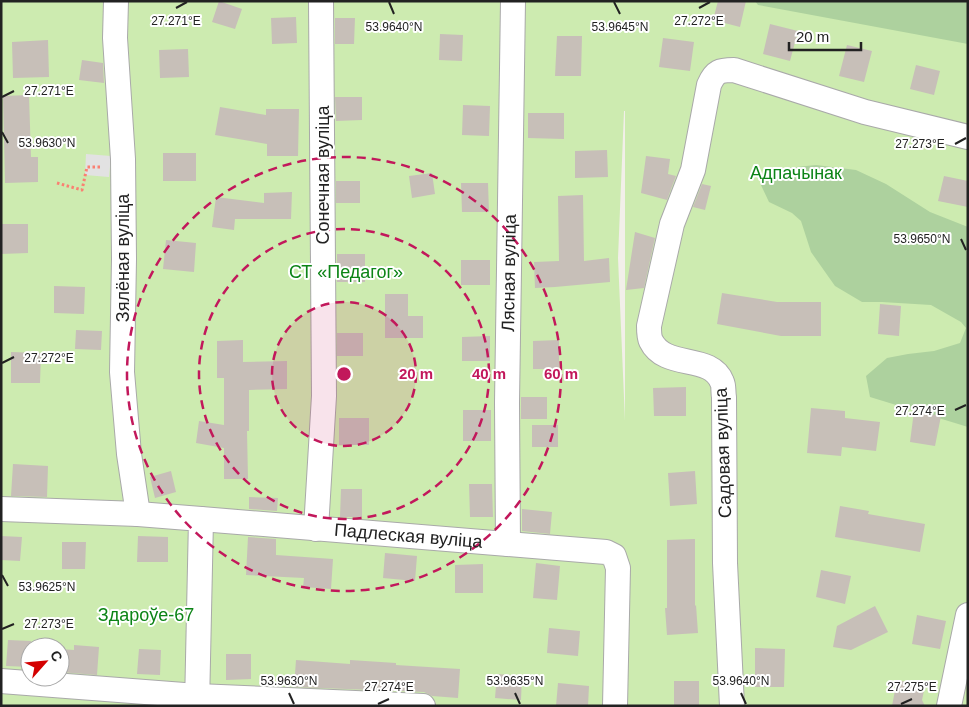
<svg xmlns="http://www.w3.org/2000/svg" width="969" height="707" font-family="Arial,sans-serif">
<rect width="100%" height="100%" fill="#f2efe9"/>
<path fill="#cdebb0" fill-rule="evenodd" d="M1,1H852L968,19V706H1ZM624,111H625V421L618,258ZM30,647H60V677H30Z"/>
<path fill="#add19e" d="M755,1H968V44L758,5Z
M816,165L856,170L886,184L930,212L968,227V427L870,397L866,376L887,358L908,354L934,351L960,343L966,328L961,322L931,305L882,302H862L835,286L811,252L801,221L792,213L769,202L760,183L777,169Z"/>
<path fill="#e2e2e2" d="M86,154L111,156L109,177L85,175Z"/>
<path fill="#c7bfb8" d="M219,1L242,9L235,29L212,22Z
M718,1H746L740,27L713,20Z
M296,17L297,43L272,44L271,18Z
M335,18H355L354,44H335Z
M770,24L798,31L790,61L763,54Z
M440,34L463,35L462,61L439,60Z
M557,36H582L581,76H555Z
M663,38L694,42L690,71L659,67Z
M48,40L49,77L13,78L12,42Z
M847,45L872,51L864,82L839,76Z
M188,49L189,77L160,78L159,50Z
M82,60L103,63L104,83L79,80Z
M916,65L940,71L934,95L910,89Z
M29,95L31,157H38V182L5,183L3,96Z
M335,97H362V120L336,121Z
M463,105L490,106L489,136L462,135Z
M220,107L266,115V109H299L298,156H267V144L215,135Z
M528,113H564V139L528,138Z
M607,150L608,177L575,178V151Z
M163,153H196V181H163Z
M646,156L670,159L668,174L676,176L667,200L641,193Z
M432,173L435,194L412,198L409,176Z
M944,176L968,181V207L938,201Z
M336,181H360V203H336Z
M461,183H488L489,212H462Z
M702,184L711,186L705,210L693,207Z
M292,192L291,219H235L234,230L212,227L216,197L264,203V193Z
M583,195L584,261L609,258L610,282L555,287L535,288L534,262L559,261L558,196Z
M1,224H28V253L1,254Z
M635,232L655,238L644,288L626,290Z
M166,240L196,243L194,272L163,269Z
M337,254H365V282H337Z
M461,260H490V285H461Z
M54,286L85,287L84,314L54,313Z
M722,293L777,302H821V336H781L717,324Z
M385,294H408V316H423V338H385Z
M880,304L901,306L899,336L878,334Z
M76,330L102,331L101,350L75,349Z
M337,333H363V356H337Z
M490,336V361H462V337Z
M243,340V362L287,361V389L249,390V431H247L248,479H224V448L196,443L199,421L224,425V378H217V341Z
M559,340V369H533V341Z
M11,352L41,353L40,383H11Z
M686,387V416H654L653,388Z
M521,397H547V419H521Z
M811,408L845,411V418L880,422L876,451L842,447L841,456L807,453Z
M463,410H491V441H463Z
M914,411L941,416L935,446L910,442Z
M339,418H369V445H339Z
M532,425H558V447H532Z
M13,464L48,466L47,497L11,496Z
M171,471L176,492L155,498L150,477Z
M695,471L697,504L670,506L668,473Z
M469,484H492L493,517H470Z
M341,489H362V517H340Z
M249,497L278,498L277,511L249,509Z
M840,506L869,511L868,514L925,524L920,552L835,537Z
M522,509L552,512L550,534L522,531Z
M1,536L22,537L20,561L1,560Z
M138,536L168,537V562H137Z
M248,537L276,539V555L333,559L331,589L303,587L304,578L246,575Z
M695,539V606L696,605L698,633L667,635L665,608H667V540Z
M62,542H86L85,569H62Z
M385,553L417,556L415,581L383,578Z
M536,563L560,566L557,600L533,598Z
M483,564V593H455V565Z
M821,570L851,576L845,604L816,597Z
M875,606L888,632L851,650L833,647L837,626Z
M917,615L946,621L940,649L912,644Z
M549,628L580,631L578,656L547,653Z
M8,640L31,641L30,647H34H30V667L6,666Z
M74,645L99,647L97,675L60,672V649L74,650Z
M755,648L785,649L784,687H755Z
M139,649L161,650L160,675L137,674Z
M226,654H251V679L226,680Z
M296,660L350,664V660L396,663V665L460,669L458,698L432,696L424,692L294,687Z
M497,674L522,676L521,700L495,698Z
M897,680L925,686L922,700L925,706H892Z
M674,681H699V706H674Z
M558,683L589,686L588,706H556Z"/>
<g fill="none" stroke-linecap="round" stroke-linejoin="round">
<g stroke="#a9a9a9" stroke-width="26">
<g id="minor">
<path d="M116,1L115,38L123,159L124,259L122,372L129,454L138,514"/>
<path d="M1,509L138,514L201,519L197,706"/>
<path id="s1" d="M201,519L606,552L614,556L618,568L615,706"/>
<path d="M316,529L324,396L321,1"/>
<path id="s2" d="M508,544L507,403L513,1"/>
<path d="M1,681L197,696L423,706"/>
<path d="M732,706L725,563L724,397C723,392 724,386 722,382C711,353 665,370 651,341C649,337 649,331 649,326L672,224L693,170L709,85C715,71 720,70 734,70L865,112L968,137"/>
<path d="M949,706L968,615"/>
</g>
</g>
<path stroke="#fa8072" stroke-width="3" stroke-dasharray="2.5 2.5" stroke-linecap="butt" d="M57,183L82,190L87,167H100"/>
<use href="#minor" stroke="#fff" stroke-width="24"/>
</g>
<path fill="none" stroke="#222" stroke-width="2" d="M389,2L394,14M614,2L620,14M176,8L187,2M699,8L710,2M2,97L14,91M2,132L8,143M955,144L966,138M961,239L966,250M2,363L14,357M955,410L966,405M2,575L8,586M2,629L14,624M289,693L294,704M515,693L520,704M741,693L746,704M378,704L389,699M901,704L912,699"/>
<circle cx="344" cy="374" r="72" fill="#c2185b" fill-opacity=".12"/>
<g fill="none" stroke="#c2185b" stroke-width="2.5" stroke-dasharray="9 6">
<circle cx="344" cy="374" r="72"/>
<circle cx="344" cy="374" r="145"/>
<circle cx="344" cy="374" r="217"/>
</g>
<g text-anchor="middle" dominant-baseline="central" stroke-width="4" stroke-linejoin="round" paint-order="stroke">
<g font-size="18" fill="#0c8416" stroke="#fff">
<text x="796" y="173">Адпачынак</text>
<text x="346" y="272">СТ «Педагог»</text>
<text x="146" y="615">Здароўе-67</text>
</g>
<g font-size="18" fill="#222" stroke="#fff">
<text transform="translate(323 175) rotate(-90)">Сонечная вуліца</text>
<text transform="translate(123 258) rotate(-90)">Зялёная вуліца</text>
<text stroke="none"><textPath href="#s2" startOffset="271">Лясная вуліца</textPath></text>
<text transform="translate(723 453) rotate(-92)">Садовая вуліца</text>
<text stroke="none"><textPath href="#s1" startOffset="208">Падлеская вуліца</textPath></text>
</g>
</g>
<g font-size="12" text-anchor="middle" fill="#222" stroke="#fff" stroke-width="4" stroke-linejoin="round" paint-order="stroke">
<text x="176" y="25">27.271°E</text>
<text x="699" y="25">27.272°E</text>
<text x="394" y="31">53.9640°N</text>
<text x="620" y="31">53.9645°N</text>
<text x="49" y="95">27.271°E</text>
<text x="47" y="147">53.9630°N</text>
<text x="920" y="148">27.273°E</text>
<text x="922" y="243">53.9650°N</text>
<text x="49" y="362">27.272°E</text>
<text x="920" y="415">27.274°E</text>
<text x="47" y="591">53.9625°N</text>
<text x="49" y="628">27.273°E</text>
<text x="289" y="685">53.9630°N</text>
<text x="515" y="685">53.9635°N</text>
<text x="741" y="685">53.9640°N</text>
<text x="389" y="691">27.274°E</text>
<text x="912" y="691">27.275°E</text>
</g>
<circle cx="344" cy="374" r="8" fill="#c2185b" stroke="#fff" stroke-width="2.5"/>
<g font-size="15" text-anchor="middle" font-weight="bold" fill="#c2185b" stroke="#fff" stroke-width="4" stroke-linejoin="round" paint-order="stroke">
<text x="416" y="379">20 m</text>
<text x="489" y="379">40 m</text>
<text x="561" y="379">60 m</text>
</g>
<rect width="969" height="707" fill="none" stroke="#222222" stroke-width="5"/>
<g transform="translate(45 662) rotate(63)"><circle r="24" fill="#ffffff" stroke="#a7a7a7"/>
<path d="M0-4L9 19L0 12L-9 19Z" fill="#d40000"/>
<text y="-8" font-size="14" font-weight="bold" text-anchor="middle" fill="#222222">С</text>
</g>
<path d="M789 42v8h72v-8" fill="none" stroke="#222222" stroke-width="2.5"/>
<text x="796" y="42" font-size="15" fill="#222222" stroke="#ffffff" stroke-width="4" paint-order="stroke">20 m</text>
</svg>
